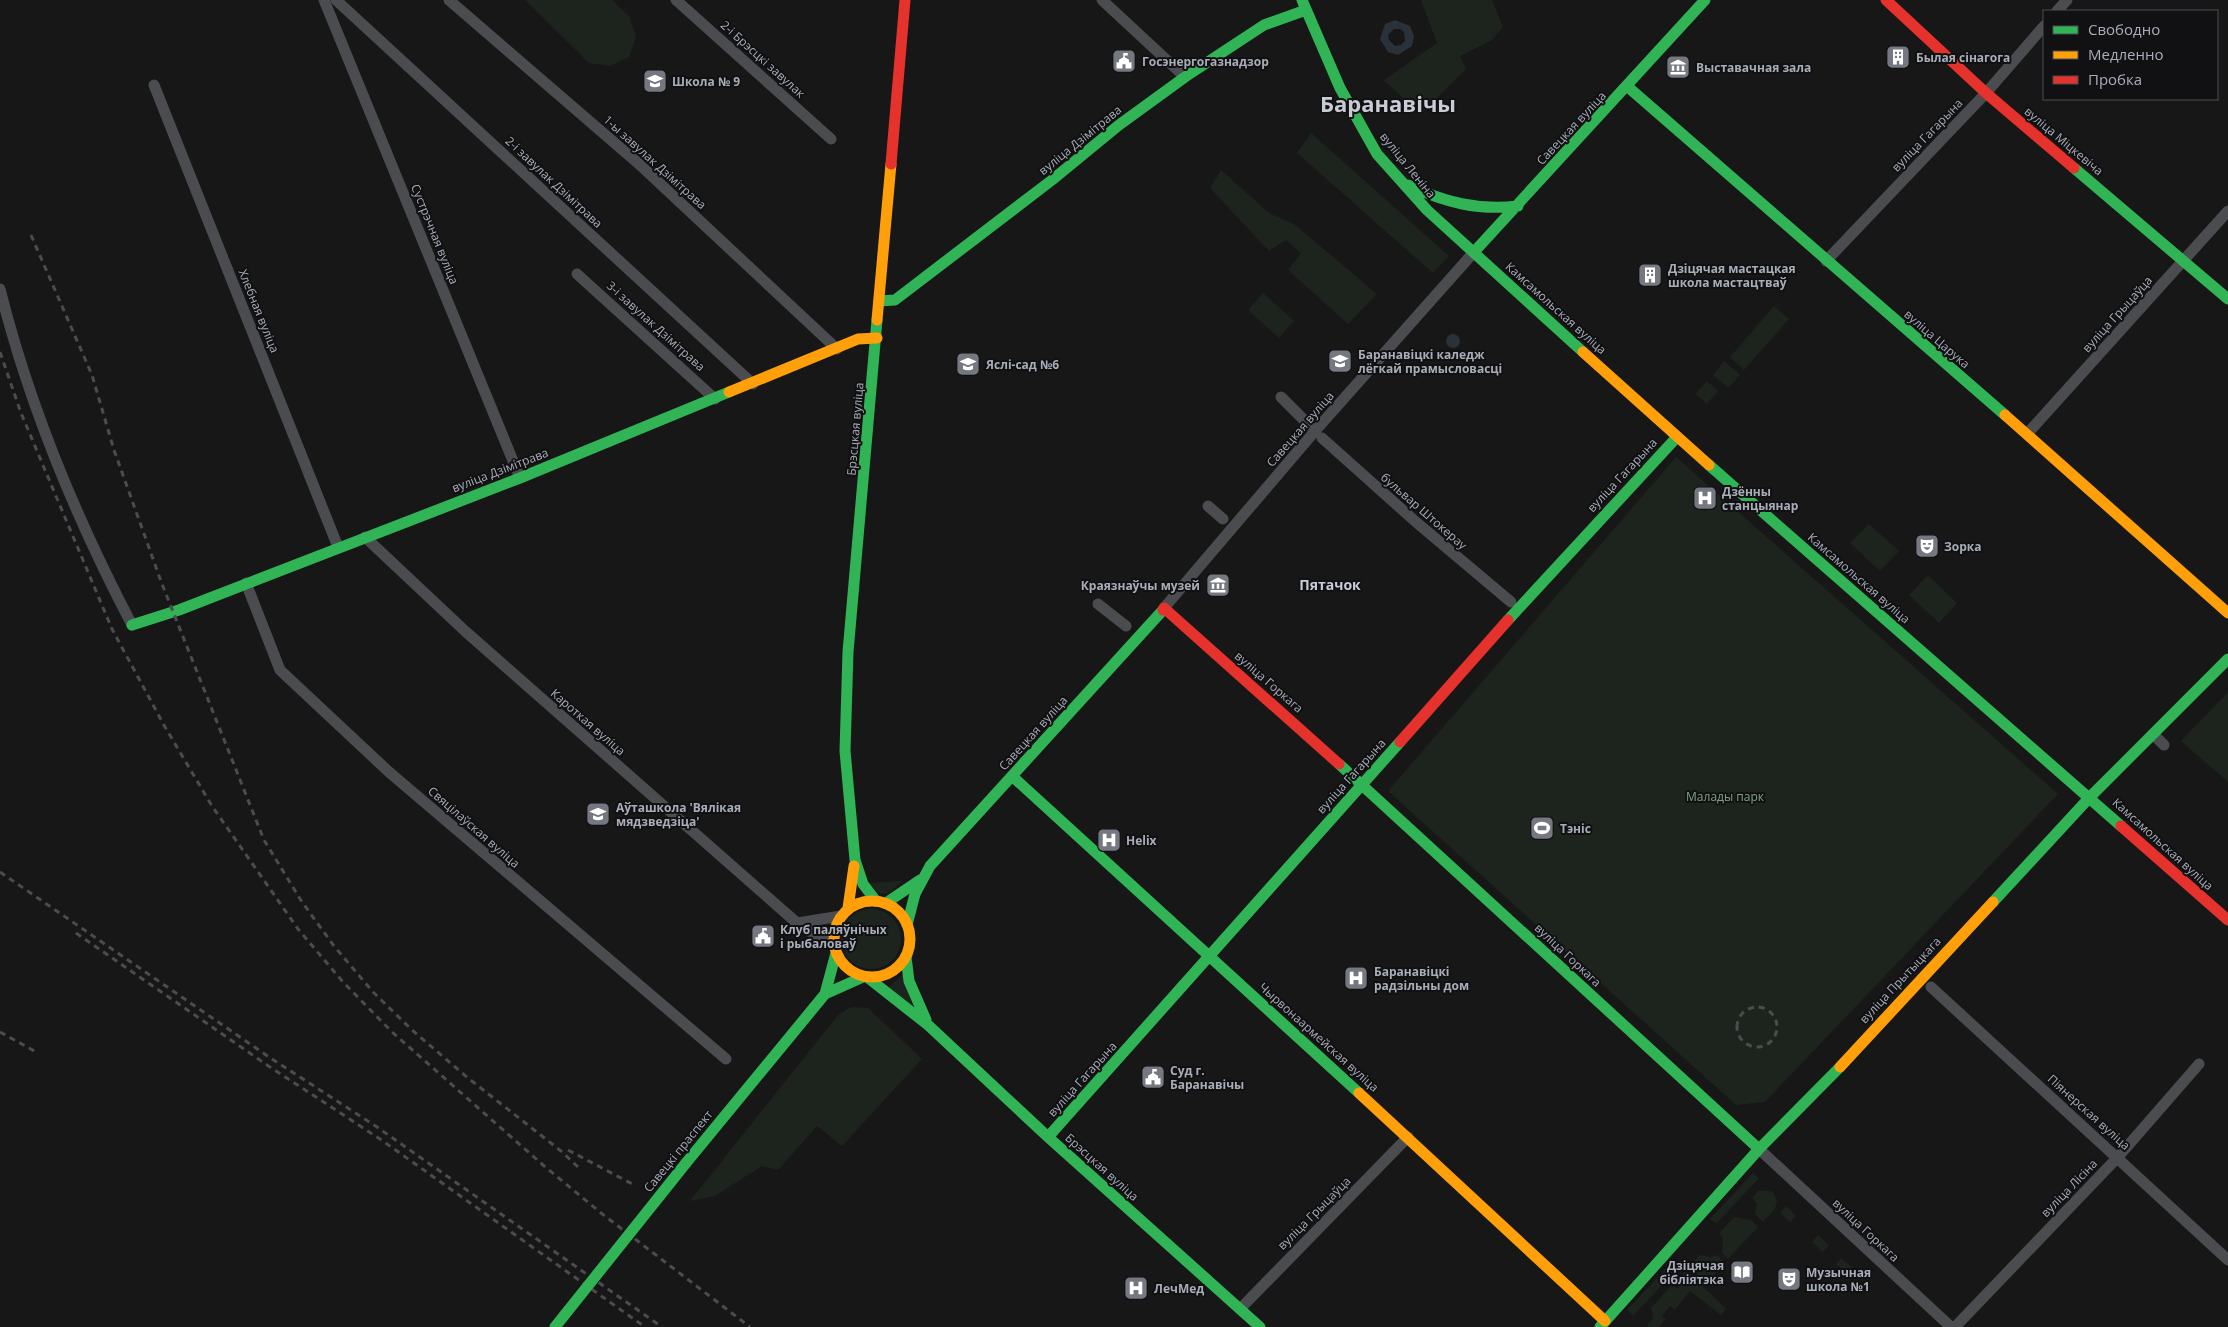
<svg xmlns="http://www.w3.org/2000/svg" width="2228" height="1327" font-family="'Open Sans',sans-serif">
<rect width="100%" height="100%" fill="#171717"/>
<path fill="#1d241e" d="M525,0H612L629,16L636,37L629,57L610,66L589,63Z
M1421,0H1492L1503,27L1492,40L1460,56L1466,69L1420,115L1384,80L1437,43Z
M1311,133L1449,256L1433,273L1297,153Z
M1221,170L1269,213L1294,224L1377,294L1348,324L1288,270L1301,253L1286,240L1269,251L1210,188Z
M1263,293L1294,321L1279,338L1248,310Z
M1774,306L1789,319L1744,370L1730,357Z
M1724,361L1740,375L1728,388L1713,375Z
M1707,381L1718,391L1707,404L1695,394Z
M1676,457L2058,794L1765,1102L1736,1105L1388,791Z
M1869,524L1899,551L1880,571L1850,543Z
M1928,575L1957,603L1939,623L1909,595Z
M2228,692V782L2181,741Z
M902,881C888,895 883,900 868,883Z
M841 939a30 30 0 1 1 60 0a30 30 0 1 1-60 0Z
M903,974L914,1010L888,988Z
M851,1007L868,1008L922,1059L842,1146L817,1126L778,1170L762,1166L715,1196L690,1201L838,1015Z
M1753,1173L1759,1178L1716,1224L1710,1219Z
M1764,1190L1773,1192L1777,1201L1775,1209L1763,1222L1755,1214L1757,1204L1752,1198L1758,1191Z
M1786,1206L1796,1216L1790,1222L1780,1213Z
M1734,1217L1751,1220L1758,1227L1728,1259L1722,1253L1723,1239L1719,1233Z
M1818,1235L1829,1245L1823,1252L1812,1242Z
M1700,1255L1711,1257L1717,1255L1725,1263L1707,1283L1690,1266Z
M1841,1258L1853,1268L1849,1274L1836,1264Z
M1668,1266L1674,1272L1633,1316L1627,1310Z
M1686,1270L1726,1309L1721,1315L1690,1291L1675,1310L1670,1306L1662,1316L1666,1319L1659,1327H1648L1647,1326L1653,1318L1651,1308L1671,1286L1678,1288L1685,1280L1682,1275Z"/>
<path fill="#2a3239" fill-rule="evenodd" d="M1395,20L1410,26L1414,36L1412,46L1398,55L1388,52L1380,39L1385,24ZM1394,29H1400L1404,32L1405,41L1401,45L1395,46L1389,40L1388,35Z
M1446 341a7 7 0 1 1 14 0a7 7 0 1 1-14 0Z"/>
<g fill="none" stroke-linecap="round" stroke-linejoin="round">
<path stroke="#4b4c50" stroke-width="11" d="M324,0L520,478
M336,0L753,384
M449,0L639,164L837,349
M676,0L831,139
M1102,0L1185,77
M2057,11L2067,0
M154,85L338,547
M1826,261L1986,93L2044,26
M577,274L715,399
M0,289C29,405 76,518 132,625
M1281,397L1309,425
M2027,434L2228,211
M1322,438L1416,522L1511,602
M1208,506L1223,519
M365,537L465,631L797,923L815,935L833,942
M246,583L280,670L389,772L726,1059
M1098,604L1126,626
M1164,608L1315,431L1474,252
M2153,734L2164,745
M797,923L841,916
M1931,987L2228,1260
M1759,1149L1951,1327
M1240,1309L1408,1137
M1955,1327L2118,1157L2199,1064"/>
<path stroke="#30b455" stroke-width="11" d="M1302,0L1340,88L1377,154L1427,210L1583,352
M1628,87L2005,415
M2074,168L2228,299
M1408,185C1444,202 1478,211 1518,206
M1474,252L1705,0
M879,301L895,300L1052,180L1119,125L1185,77L1264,25L1306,10
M1709,465L2121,826
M1508,620L1677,437
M132,625L179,610L520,478L729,392
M1339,764L1759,1149
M1012,776L1359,1093
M876,901L863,884L855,860L845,751L848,652L877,320
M1993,902L2090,797L2228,659
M886,903L920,880
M907,925L915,894L930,866L1163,610
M906,957L909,981L926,1020
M867,977L928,1025L1048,1137L1260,1327
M825,994L863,977
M1048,1137L1400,742
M686,1163L825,994L836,953
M1600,1327L1759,1149L1840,1067"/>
<path stroke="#ff9f0a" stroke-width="11" d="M877,320L891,164
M1583,352L1709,465
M729,392L858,339L877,338
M2005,415L2228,613
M834 939a38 38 0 1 1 76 0a38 38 0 1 1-76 0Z
M848,908L854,866
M1840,1067L1993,902
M1359,1093L1605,1321"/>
<path stroke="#e5322d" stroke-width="11" d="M1886,0L1986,93L2074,168
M891,164L905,0
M1163,610L1164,608L1339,764
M1400,742L1508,620
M2121,826L2228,920"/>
<path stroke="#4b4c4f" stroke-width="3" stroke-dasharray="6 5" stroke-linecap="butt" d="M31,235L92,375L114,450L162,584L264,840L302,902L334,946L373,992L412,1030L468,1078L561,1151L579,1168
M0,352L21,413L112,629L165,727L212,806L298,929L343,982L392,1032L543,1165L601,1213L750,1327
M0,872L269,1057L377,1127L662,1327
M76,933L267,1065L380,1139L645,1327
M1737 1027a20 20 0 1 1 40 0a20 20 0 1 1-40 0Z
M0,1032L38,1053
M568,1150L636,1186"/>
<path stroke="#30b455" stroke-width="11" d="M555,1327L686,1163"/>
</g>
<defs>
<g id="building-square" transform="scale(1.25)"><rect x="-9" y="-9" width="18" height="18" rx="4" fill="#757880" stroke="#111113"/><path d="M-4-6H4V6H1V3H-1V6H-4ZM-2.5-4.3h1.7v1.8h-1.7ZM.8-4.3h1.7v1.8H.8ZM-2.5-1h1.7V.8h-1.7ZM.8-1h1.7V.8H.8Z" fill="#fff"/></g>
<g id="civic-square" transform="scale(1.25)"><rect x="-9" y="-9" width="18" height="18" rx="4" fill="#757880" stroke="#111113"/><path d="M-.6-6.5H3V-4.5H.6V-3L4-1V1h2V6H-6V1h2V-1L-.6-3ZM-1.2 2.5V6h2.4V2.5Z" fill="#fff"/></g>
<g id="museum-square" transform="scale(1.25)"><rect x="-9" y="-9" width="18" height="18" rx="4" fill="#757880" stroke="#111113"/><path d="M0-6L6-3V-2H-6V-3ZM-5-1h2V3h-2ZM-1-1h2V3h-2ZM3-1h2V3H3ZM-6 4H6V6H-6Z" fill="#fff"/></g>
<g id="school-square" transform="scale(1.25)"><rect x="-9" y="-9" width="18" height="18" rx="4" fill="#757880" stroke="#111113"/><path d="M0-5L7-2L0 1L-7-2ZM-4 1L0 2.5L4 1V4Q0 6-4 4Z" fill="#fff"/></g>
<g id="university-square" transform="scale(1.25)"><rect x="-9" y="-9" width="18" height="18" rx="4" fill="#757880" stroke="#111113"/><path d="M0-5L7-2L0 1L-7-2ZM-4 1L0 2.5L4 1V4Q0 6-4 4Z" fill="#fff"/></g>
<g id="hospital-square" transform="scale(1.25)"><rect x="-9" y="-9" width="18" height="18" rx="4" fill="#757880" stroke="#111113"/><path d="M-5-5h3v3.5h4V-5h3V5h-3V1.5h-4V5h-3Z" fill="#fff"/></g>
<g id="theatre-square" transform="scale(1.25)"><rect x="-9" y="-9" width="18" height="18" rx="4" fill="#757880" stroke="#111113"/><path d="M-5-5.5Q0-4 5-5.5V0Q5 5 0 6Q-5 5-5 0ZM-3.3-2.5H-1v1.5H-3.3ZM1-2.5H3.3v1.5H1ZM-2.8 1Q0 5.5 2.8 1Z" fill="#fff"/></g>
<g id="stadium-square" transform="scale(1.25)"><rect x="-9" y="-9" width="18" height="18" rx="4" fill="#757880" stroke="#111113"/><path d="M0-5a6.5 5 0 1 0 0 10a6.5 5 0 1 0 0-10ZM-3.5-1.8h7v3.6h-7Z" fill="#fff"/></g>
<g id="library-square" transform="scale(1.25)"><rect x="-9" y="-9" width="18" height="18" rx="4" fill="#757880" stroke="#111113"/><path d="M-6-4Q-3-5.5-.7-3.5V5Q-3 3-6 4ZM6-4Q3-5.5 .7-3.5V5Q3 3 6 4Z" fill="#fff"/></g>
</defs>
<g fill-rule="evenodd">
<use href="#building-square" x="1898" y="57"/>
<use href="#civic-square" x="1124" y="61"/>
<use href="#museum-square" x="1678" y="67"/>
<use href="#school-square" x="655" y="81"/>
<use href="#building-square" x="1650" y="275"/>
<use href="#university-square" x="1340" y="361"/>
<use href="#school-square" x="968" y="364"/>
<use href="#hospital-square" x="1705" y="498"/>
<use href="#theatre-square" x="1927" y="546"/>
<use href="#museum-square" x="1218" y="585"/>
<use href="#school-square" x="598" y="814"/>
<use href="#stadium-square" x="1542" y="828"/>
<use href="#hospital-square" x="1109" y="840"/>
<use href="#civic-square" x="763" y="936"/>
<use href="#hospital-square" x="1356" y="978"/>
<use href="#civic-square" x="1153" y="1077"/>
<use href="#library-square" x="1742" y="1272"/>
<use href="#theatre-square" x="1789" y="1279"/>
<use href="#hospital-square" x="1136" y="1288"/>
</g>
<g text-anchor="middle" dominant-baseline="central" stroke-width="4" stroke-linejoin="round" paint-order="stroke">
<g font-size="12" font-weight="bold" fill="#a8adb8" stroke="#111113" text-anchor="start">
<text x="1916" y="57">Былая сінагога</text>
<text x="1142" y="61">Госэнергогазнадзор</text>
<text x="1696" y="67">Выставачная зала</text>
<text x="672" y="81">Школа № 9</text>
<text x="1668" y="268">Дзіцячая мастацкая<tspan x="1668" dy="14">школа мастацтваў</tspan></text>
<text x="1358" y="354">Баранавіцкі каледж<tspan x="1358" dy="14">лёгкай прамысловасці</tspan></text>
<text x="986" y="364">Яслі-сад №6</text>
<text x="1722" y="491">Дзённы<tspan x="1722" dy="14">станцыянар</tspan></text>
<text x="1944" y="546">Зорка</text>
<text x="1200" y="585" text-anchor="end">Краязнаўчы музей</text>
<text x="616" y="807">Аўташкола 'Вялікая<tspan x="616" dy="14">мядзведзіца'</tspan></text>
<text x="1560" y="828">Тэніс</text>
<text x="1126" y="840">Helix</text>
<text x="780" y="929">Клуб паляўнічых<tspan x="780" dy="14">і рыбаловаў</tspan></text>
<text x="1374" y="971">Баранавіцкі<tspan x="1374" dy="14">радзільны дом</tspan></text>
<text x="1170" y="1070">Суд г.<tspan x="1170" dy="14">Баранавічы</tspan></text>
<text x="1724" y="1265" text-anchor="end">Дзіцячая<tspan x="1724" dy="14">бібліятэка</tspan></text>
<text x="1806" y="1272">Музычная<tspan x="1806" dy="14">школа №1</tspan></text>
<text x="1154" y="1288">ЛечМед</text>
</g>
<g font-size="12" fill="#a8adb8" stroke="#111113">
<text transform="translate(763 59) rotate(42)">2-і Брэсцкі завулак</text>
<text transform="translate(1571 128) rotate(-47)">Савецкая вуліца</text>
<text transform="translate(1927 135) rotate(-46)">вуліца Гагарына</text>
<text transform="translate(1080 140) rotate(-39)">вуліца Дзімітрава</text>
<text transform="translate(2064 141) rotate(40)">вуліца Міцкевіча</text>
<text transform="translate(655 162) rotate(42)">1-ы завулак Дзімітрава</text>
<text transform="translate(1408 165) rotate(51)">вуліца Леніна</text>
<text transform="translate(554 182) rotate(43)">2-і завулак Дзімітрава</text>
<text transform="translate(435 234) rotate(68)">Сустрэчная вуліца</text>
<text transform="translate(1556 308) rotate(42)">Камсамольская вуліца</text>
<text transform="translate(259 311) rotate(68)">Хлебная вуліца</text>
<text transform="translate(2117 314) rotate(-48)">вуліца Грыцаўца</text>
<text transform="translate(656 326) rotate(42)">3-і завулак Дзімітрава</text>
<text transform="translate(1937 339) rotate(41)">вуліца Царука</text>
<text transform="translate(855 429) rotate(-85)">Брэсцкая вуліца</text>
<text transform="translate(1300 429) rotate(-49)">Савецкая вуліца</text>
<text transform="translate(500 470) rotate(-21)">вуліца Дзімітрава</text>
<text transform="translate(1622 475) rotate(-47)">вуліца Гагарына</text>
<text transform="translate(1424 511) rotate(41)">бульвар Штокерау</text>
<text transform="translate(1859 578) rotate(41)">Камсамольская вуліца</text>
<text transform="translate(1269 682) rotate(41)">вуліца Горкага</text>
<text transform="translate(588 722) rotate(41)">Кароткая вуліца</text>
<text transform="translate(1033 733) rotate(-48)">Савецкая вуліца</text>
<text transform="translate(1351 776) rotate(-48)">вуліца Гагарына</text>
<text transform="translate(474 827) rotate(41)">Свяцілаўская вуліца</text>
<text transform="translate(2163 844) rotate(42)">Камсамольская вуліца</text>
<text transform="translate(1568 955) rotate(43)">вуліца Горкага</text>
<text transform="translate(1900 980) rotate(-47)">вуліца Прытыцкага</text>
<text transform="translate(1319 1037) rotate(42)">Чырвонаармейская вуліца</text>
<text transform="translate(1082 1079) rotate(-48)">вуліца Гагарына</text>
<text transform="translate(2089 1112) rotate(42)">Піянерская вуліца</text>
<text transform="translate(678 1151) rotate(-51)">Савецкі праспект</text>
<text transform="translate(1102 1167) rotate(42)">Брэсцкая вуліца</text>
<text transform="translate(2069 1188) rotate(-46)">вуліца Лісіна</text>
<text transform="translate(1314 1213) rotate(-45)">вуліца Грыцаўца</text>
<text transform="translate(1866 1230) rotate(43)">вуліца Горкага</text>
</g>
<g font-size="12" fill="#7fa381" stroke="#111113">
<text x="1725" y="796">Малады парк</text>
</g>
<g font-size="14" font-weight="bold" fill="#c9ccd4" stroke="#111113">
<text x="1330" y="584">Пятачок</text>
</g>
<g font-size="22" font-weight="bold" fill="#c9ccd4" stroke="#111113">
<text x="1388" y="103">Баранавічы</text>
</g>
</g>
<rect x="2043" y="10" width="175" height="90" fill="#111113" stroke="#4d4f55"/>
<rect x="2053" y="26" width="25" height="8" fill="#30b455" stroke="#4d4f55"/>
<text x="2088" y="35" font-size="15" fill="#a8adb8">Свободно</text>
<rect x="2053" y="51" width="25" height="8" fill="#ff9f0a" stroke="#4d4f55"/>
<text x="2088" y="60" font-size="15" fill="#a8adb8">Медленно</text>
<rect x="2053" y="76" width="25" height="8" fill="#e5322d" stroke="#4d4f55"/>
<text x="2088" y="85" font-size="15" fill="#a8adb8">Пробка</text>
</svg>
